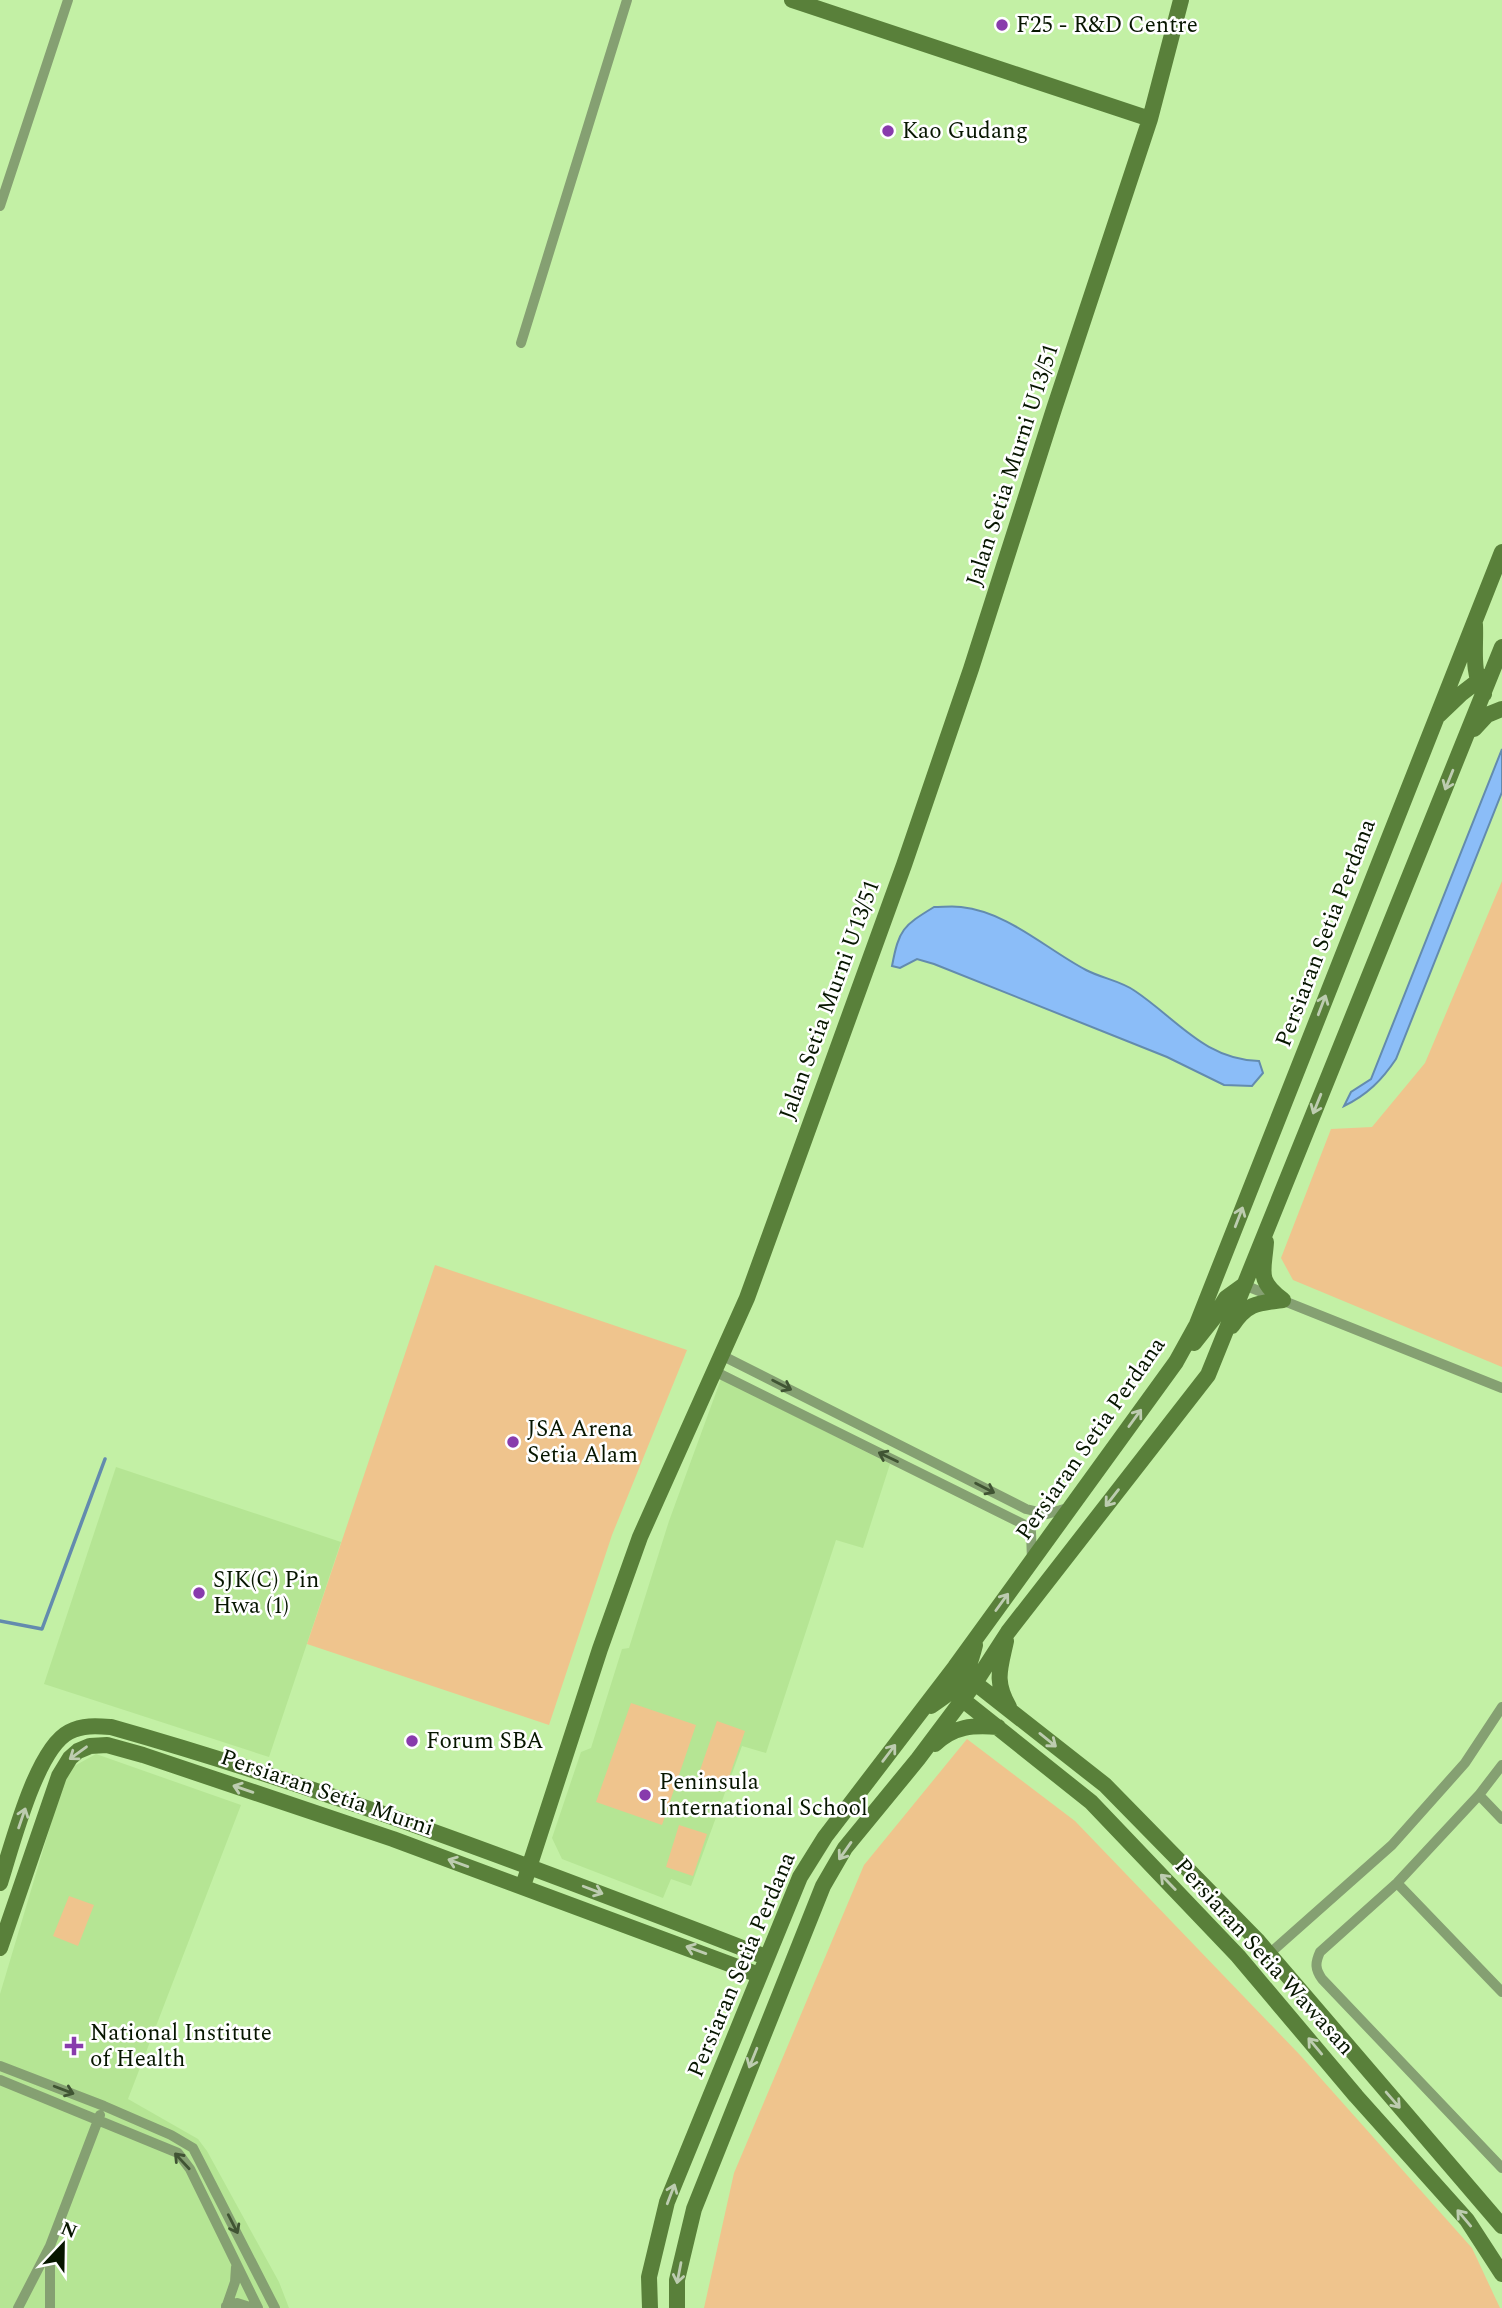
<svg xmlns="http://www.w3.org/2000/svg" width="1502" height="2308" font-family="Spectral,serif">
<rect width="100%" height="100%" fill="#c3f0a5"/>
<path fill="#b5e594" d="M721,1379L890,1464L863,1548L836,1540L766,1753L742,1746L691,1886L671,1879L663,1898L562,1859L552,1838L581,1752L591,1748L622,1649L629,1648L669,1521Z
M116,1467L341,1542L269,1757L44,1684Z
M96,1754L241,1805L128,2099L198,2139L207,2151L279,2282L289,2308H0V1994L67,1770Z"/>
<path fill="#efc48d" d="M1502,881V1367L1293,1280L1281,1258L1331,1129L1372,1127L1425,1063Z
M435,1265L687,1350L612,1535L549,1725L307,1644Z
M631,1703L696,1725L662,1825L596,1802Z
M717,1721L745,1731L726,1786L698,1776Z
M967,1739L1075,1821L1300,2055L1472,2248L1500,2308H704L734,2173L864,1865Z
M679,1825L707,1834L693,1876L666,1867Z
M69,1896L94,1905L78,1946L53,1936Z"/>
<path fill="#8bbdf8" stroke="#638bae" stroke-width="2" d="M1502,749V792L1396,1059C1382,1080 1367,1095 1344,1106L1351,1092L1371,1079Z
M934,907C943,907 953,906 961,907C1008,912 1046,949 1086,970C1101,978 1121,981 1135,991C1178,1020 1204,1059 1259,1061L1263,1073L1252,1086L1224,1085L1167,1057L934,964L917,959L900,968L892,966C899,929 903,926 934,907Z"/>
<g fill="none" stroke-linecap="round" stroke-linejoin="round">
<path stroke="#638bae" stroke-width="3.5" d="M0,1621L42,1629L105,1459"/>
<path stroke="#85a072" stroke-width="10" d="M0,206L68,0
M521,343L627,0
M1244,1285L1502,1388
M721,1355L1026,1509L1047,1514L1071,1507
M714,1371L1025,1525L1031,1532L1032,1560
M1502,1765L1479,1795L1397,1883L1320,1952C1315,1963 1315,1969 1322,1979L1502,2168
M1479,1795L1502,1819
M1397,1883L1502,1992
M1269,1954L1392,1845L1465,1763L1502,1707
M0,2066L104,2106L171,2135L193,2148L275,2308
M0,2080L178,2153L190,2169L258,2308
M50,2249V2308
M226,2306L237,2303L253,2308
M18,2308L50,2246L100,2115
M226,2308L235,2282L236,2267"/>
<path stroke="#59803a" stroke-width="16" d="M792,0L1150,119
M1475,625C1476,649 1471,671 1484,694
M1439,715L1461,694L1483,677
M1474,729L1487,715L1502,709
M1266,1242C1264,1272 1256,1280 1283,1300
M1232,1326C1247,1303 1258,1303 1283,1300
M1194,1343L1213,1319L1226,1298L1244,1285
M1006,1641C1000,1669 994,1681 1009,1707
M975,1683L1105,1785L1257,1940L1502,2226
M963,1700L1091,1802L1238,1956L1356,2096L1467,2220L1502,2274
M931,1706C960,1686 966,1681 975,1645
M935,1744C954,1726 973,1725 998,1727
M0,1883C12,1846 36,1749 69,1732C83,1725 96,1726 111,1727C334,1790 550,1874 766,1957
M523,1886L600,1649L640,1537L747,1298L904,865L971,669L1054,409L1150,119L1181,0
M0,1948L59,1776L70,1758L78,1751L90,1746L107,1745L143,1755L393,1839L759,1975
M650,2308L649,2277L667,2202L800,1877L825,1837L955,1667L1176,1362L1197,1324L1502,552
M677,2308V2280L694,2209L823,1886L845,1848L918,1759L975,1683L1008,1632L1208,1375L1502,647"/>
</g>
<defs><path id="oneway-shaft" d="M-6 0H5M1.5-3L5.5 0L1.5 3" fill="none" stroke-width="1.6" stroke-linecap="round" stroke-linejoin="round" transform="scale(1.75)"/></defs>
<g stroke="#bdccb0">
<use href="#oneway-shaft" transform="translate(1449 780) rotate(112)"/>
<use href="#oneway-shaft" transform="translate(1322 1005) rotate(-69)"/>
<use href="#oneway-shaft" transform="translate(1317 1104) rotate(112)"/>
<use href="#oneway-shaft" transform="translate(1239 1217) rotate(-69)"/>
<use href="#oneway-shaft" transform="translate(1135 1418) rotate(-54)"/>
<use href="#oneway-shaft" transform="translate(1112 1498) rotate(128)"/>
<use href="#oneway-shaft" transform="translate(1002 1602) rotate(-54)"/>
<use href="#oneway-shaft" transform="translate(1048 1740) rotate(39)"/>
<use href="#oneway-shaft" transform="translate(78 1753) rotate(144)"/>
<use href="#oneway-shaft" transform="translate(889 1753) rotate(-53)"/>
<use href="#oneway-shaft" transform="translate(243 1789) rotate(-161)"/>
<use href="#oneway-shaft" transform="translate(22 1818) rotate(-71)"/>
<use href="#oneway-shaft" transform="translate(845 1851) rotate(125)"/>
<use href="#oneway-shaft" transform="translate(458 1863) rotate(-160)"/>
<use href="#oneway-shaft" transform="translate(1168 1882) rotate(-134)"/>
<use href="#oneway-shaft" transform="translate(593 1890) rotate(21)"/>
<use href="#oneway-shaft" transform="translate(696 1950) rotate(-160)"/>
<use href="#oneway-shaft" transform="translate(1315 2046) rotate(-130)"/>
<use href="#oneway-shaft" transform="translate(753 2058) rotate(112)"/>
<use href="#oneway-shaft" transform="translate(1393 2100) rotate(49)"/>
<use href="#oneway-shaft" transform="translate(671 2194) rotate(-69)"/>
<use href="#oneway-shaft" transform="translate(1464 2218) rotate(-130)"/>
<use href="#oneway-shaft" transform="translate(679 2273) rotate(101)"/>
</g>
<g stroke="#405433">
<use href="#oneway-shaft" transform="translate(782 1385) rotate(27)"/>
<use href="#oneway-shaft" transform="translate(888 1457) rotate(-154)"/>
<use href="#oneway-shaft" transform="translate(985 1488) rotate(27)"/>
<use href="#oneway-shaft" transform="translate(64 2090) rotate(21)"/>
<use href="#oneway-shaft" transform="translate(182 2161) rotate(-133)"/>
<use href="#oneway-shaft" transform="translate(233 2224) rotate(63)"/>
</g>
<g fill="#883bac" stroke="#fff" stroke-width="2.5">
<circle cx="1002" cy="25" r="7"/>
<circle cx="888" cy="131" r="7"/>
<circle cx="513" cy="1442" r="7"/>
<circle cx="199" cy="1593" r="7"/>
<circle cx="412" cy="1741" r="7"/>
<circle cx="645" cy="1795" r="7"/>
<path d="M70.5 2035.5h7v7h7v7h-7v7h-7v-7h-7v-7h7z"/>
</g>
<g text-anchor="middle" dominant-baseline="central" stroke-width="5" stroke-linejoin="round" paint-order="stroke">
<g font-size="23" fill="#071600" stroke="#fff" text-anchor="start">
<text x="1016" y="25">F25 - R&amp;D Centre</text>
<text x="902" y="131">Kao Gudang</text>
<text x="527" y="1429">JSA Arena<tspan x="527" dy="26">Setia Alam</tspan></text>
<text x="213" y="1580">SJK(C) Pin<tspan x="213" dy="26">Hwa (1)</tspan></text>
<text x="426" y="1741">Forum SBA</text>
<text x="659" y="1782">Peninsula<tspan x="659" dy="26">International School</tspan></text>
<text x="90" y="2033">National Institute<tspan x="90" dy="26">of Health</tspan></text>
</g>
<g font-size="23" fill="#071600" stroke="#fff">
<text transform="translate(1013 465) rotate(-72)">Jalan Setia Murni U13/51</text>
<text transform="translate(1326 933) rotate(-69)">Persiaran Setia Perdana</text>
<text transform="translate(830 1000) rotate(-70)">Jalan Setia Murni U13/51</text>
<text transform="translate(1091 1439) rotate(-55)">Persiaran Setia Perdana</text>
<text transform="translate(327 1793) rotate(19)">Persiaran Setia Murni</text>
<text transform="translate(1264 1957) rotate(48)">Persiaran Setia Wawasan</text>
<text transform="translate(742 1965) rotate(-67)">Persiaran Setia Perdana</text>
</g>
</g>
<g transform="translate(63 2245) rotate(22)" stroke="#ffffff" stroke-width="5" paint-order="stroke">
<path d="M0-5L12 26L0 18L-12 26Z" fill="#071600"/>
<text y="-10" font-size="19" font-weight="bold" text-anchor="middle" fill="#071600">N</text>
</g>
</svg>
